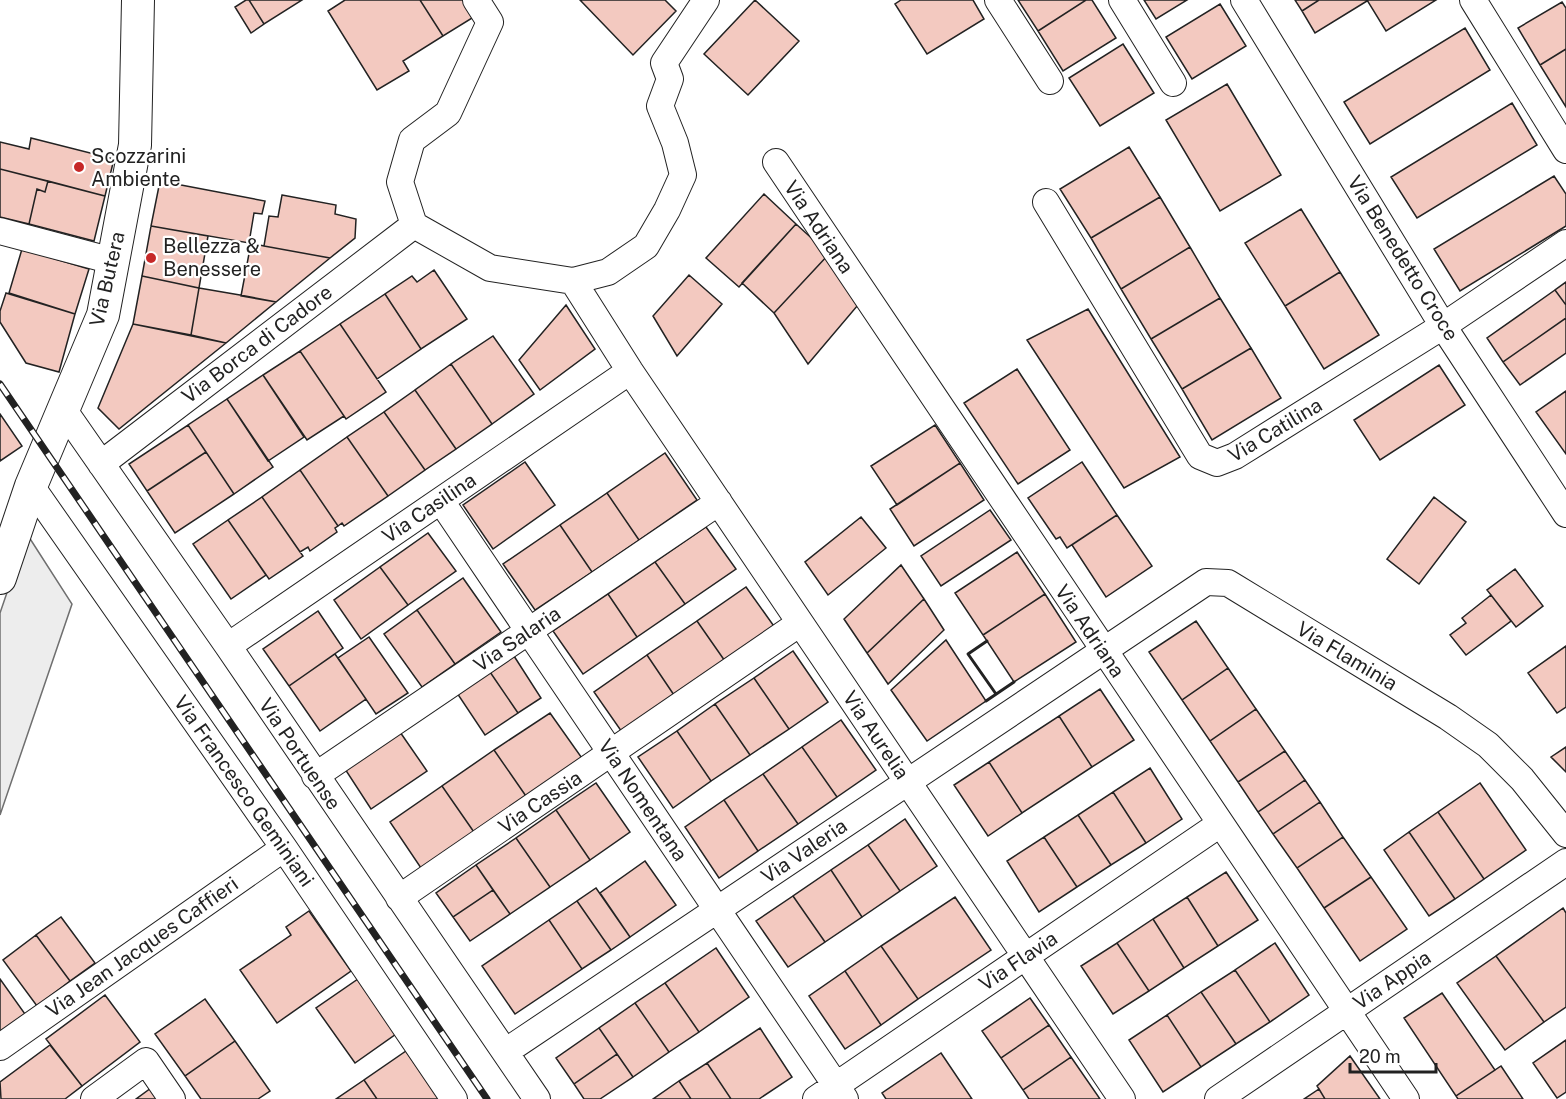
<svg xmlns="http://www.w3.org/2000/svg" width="1566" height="1099" font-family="'Public Sans',sans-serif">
<rect width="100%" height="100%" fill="#fff"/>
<path fill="#ededed" stroke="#6f6f6f" stroke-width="1.5" d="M27,534L72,604L0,815V613Z"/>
<path fill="#f3c9c0" stroke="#222" stroke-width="1.5" d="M246,0H249L264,24L251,33L235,7Z
M249,0H302L264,24Z
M345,0H420L443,36L403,61L409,71L377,90L328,11Z
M420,0H467L477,15L443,36Z
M580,0H665L676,11L633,55Z
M755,0L799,41L748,95L704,54Z
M901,0H973L984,19L927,54L895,4Z
M1018,0H1086L1038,31Z
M1086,0H1092L1116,38L1063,71L1038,31Z
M1144,0H1187L1156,19Z
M1295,0H1319L1302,11Z
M1319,0H1367V1L1315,33L1302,11Z
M1367,0H1436L1386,31Z
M1562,2L1566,8V49L1540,65L1518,28Z
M1220,4L1246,46L1192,79L1166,37Z
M1465,28L1490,70L1370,144L1344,102Z
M1123,44L1154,93L1100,126L1069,78Z
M1566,49V107L1540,65Z
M1227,84L1281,175L1220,211L1166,120Z
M1512,103L1537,145L1417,218L1391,177Z
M31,138L114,159L105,196L0,169V142L29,149Z
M1129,147L1160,197L1091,238L1060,189Z
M0,169L48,181L45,192L37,189L29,224L0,217Z
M1554,176L1566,194V226L1460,291L1434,249Z
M48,181L105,196L94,241L29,224L37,189L45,192Z
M160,181L265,201L262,214L254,213L249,243L151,226Z
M764,194L796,224L739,287L706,258Z
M282,195L336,205L335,214L356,219L355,238L330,258L264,246L269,216L278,217Z
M1160,197L1190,247L1121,289L1091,238Z
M1301,209L1340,272L1285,306L1245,243Z
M796,224L829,254L774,313L742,283Z
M151,226L208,236L199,288L142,276Z
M251,243L264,246L330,258L276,302L241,296Z
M1190,247L1220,298L1151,339L1121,289Z
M22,249L89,269L75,314L9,293Z
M829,254L858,305L808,364L774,313Z
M434,270L467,319L421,349L385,294L412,276L417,282Z
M1340,272L1379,335L1324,369L1285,306Z
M689,275L722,304L677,356L653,316Z
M142,276L199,288L191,335L133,324Z
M1566,282V305L1555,290Z
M199,288L240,295L276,302L226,343L191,335Z
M1555,290L1566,305V318L1503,362L1487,338Z
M6,293L75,314L59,372L26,363L0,322V311Z
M385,294L421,349L377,379L340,324Z
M1220,298L1251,348L1182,389L1151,339Z
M566,305L595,349L540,390L519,360Z
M1088,309L1180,457L1124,488L1027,340Z
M1566,318V353L1520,385L1503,362Z
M133,324L226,343L119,429L98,408Z
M340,324L386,392L346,419L300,351Z
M493,336L534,394L492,424L451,364Z
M1251,348L1281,398L1212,440L1182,389Z
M300,351L344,416L307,440L263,375Z
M451,364L492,424L456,449L415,390Z
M1439,365L1465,405L1380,460L1354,420Z
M1017,369L1070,450L1018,484L964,403Z
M263,375L304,437L268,461L227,399Z
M415,390L456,449L425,470L384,412Z
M1566,391V454L1536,412Z
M227,399L273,467L234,494L188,425Z
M384,412L425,470L388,496L347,437Z
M0,414L22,446L0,461Z
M188,425L206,452L147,491L129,464Z
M935,425L960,463L897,505L871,466Z
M347,437L388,496L344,526L342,523L338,526L300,470Z
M206,452L234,494L175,533L147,491Z
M665,453L697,500L639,540L607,493Z
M525,462L555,505L493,549L463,505Z
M1082,462L1117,515L1067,548L1060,537L1056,539L1028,498Z
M960,463L984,500L914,546L890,509Z
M300,470L338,526L335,528L337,532L310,551L308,547L300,552L262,497Z
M607,493L639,540L592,572L560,525Z
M262,497L303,556L269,579L228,520Z
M1434,497L1466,522L1419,584L1387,559Z
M990,510L1011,540L941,586L921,556Z
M1117,515L1152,566L1106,597L1072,545Z
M861,517L886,548L828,595L805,562Z
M228,520L266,575L231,599L193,544Z
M560,525L592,572L535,610L503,564Z
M706,527L736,569L685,604L655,562Z
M428,533L456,571L408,605L380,567Z
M1017,552L1045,594L983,635L955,593Z
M655,562L685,604L637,637L608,594Z
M901,565L924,599L867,653L844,619Z
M380,567L408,605L361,639L334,600Z
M1515,569L1543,606L1516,627L1487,590Z
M463,578L501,632L455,664L417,610Z
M746,587L776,629L727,664L697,621Z
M608,594L637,637L583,674L553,631Z
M1045,594L1076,642L1014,682L983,635Z
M1491,595L1511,621L1466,655L1450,635L1466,623L1462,618Z
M924,599L944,630L888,684L867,653Z
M417,610L455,664L422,687L384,634Z
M318,611L343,648L289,686L263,649Z
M697,621L727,664L676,698L647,655Z
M1196,621L1228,668L1182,700L1149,652Z
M369,637L408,693L376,714L338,658Z
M946,640L986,701L927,741L891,690Z
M1566,646V707L1557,713L1528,673Z
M793,651L828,702L789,729L754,678Z
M335,654L366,699L320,731L289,686Z
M647,655L676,698L624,735L594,692Z
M514,656L541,698L518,713L490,672Z
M1228,668L1256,709L1210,741L1182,700Z
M490,672L518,713L485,735L457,693Z
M754,678L789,729L750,755L715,704Z
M1100,689L1134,740L1092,767L1059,716Z
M715,704L750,755L711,781L677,731Z
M1256,709L1285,751L1238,782L1210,741Z
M550,713L584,761L528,799L494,750Z
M1059,716L1092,767L1022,813L989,762Z
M841,720L876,770L837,797L802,747Z
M677,731L711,781L673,808L638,757Z
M400,732L427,771L371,809L345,769Z
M802,747L837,797L798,824L763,774Z
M1566,747V772L1551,757Z
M494,750L528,799L476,835L442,786Z
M1285,751L1305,780L1258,812L1238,782Z
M989,762L1022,813L988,836L954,785Z
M1150,768L1182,819L1146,843L1113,792Z
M763,774L798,824L758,851L724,800Z
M1305,780L1320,802L1273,834L1258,812Z
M596,783L630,832L590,860L556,810Z
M1480,783L1526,850L1484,879L1438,812Z
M442,786L476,835L423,871L390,822Z
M1113,792L1146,843L1111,865L1078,815Z
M724,800L758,851L719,878L685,827Z
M1320,802L1343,837L1297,868L1273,834Z
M556,810L590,860L550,887L516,838Z
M1438,812L1484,879L1455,899L1409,832Z
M1078,815L1111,865L1077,887L1044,837Z
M905,819L937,866L900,891L868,845Z
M1409,832L1455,899L1429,916L1384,850Z
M1044,837L1077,887L1039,912L1007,861Z
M1343,837L1371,877L1324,908L1297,868Z
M516,838L550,887L510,914L476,865Z
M868,845L900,891L862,917L831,870Z
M645,861L676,905L630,937L600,893Z
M476,865L493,890L453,917L436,893Z
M831,870L862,917L825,942L793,896Z
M1226,872L1258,920L1218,946L1187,897Z
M1371,877L1407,929L1360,961L1324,908Z
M596,888L630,937L611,950L577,901Z
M493,890L510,914L470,941L453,917Z
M793,896L825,942L788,967L756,921Z
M955,897L991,950L918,999L881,946Z
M1187,897L1218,946L1184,968L1153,919Z
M577,901L611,950L582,969L549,920Z
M1563,908L1566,913V1007L1544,1022L1496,956Z
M309,911L351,971L277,1023L240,970L291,935L286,927Z
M61,917L95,963L70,981L36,935Z
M1153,919L1184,968L1149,991L1117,943Z
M549,920L582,969L515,1014L482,966Z
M36,935L70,981L37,1006L3,960Z
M1117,943L1149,991L1113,1014L1081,966Z
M1275,943L1309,995L1270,1022L1235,970Z
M881,946L918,999L881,1025L845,971Z
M716,948L749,997L699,1032L665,983Z
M1496,956L1544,1022L1505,1050L1457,983Z
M1235,970L1270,1022L1236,1044L1201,992Z
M845,971L881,1025L845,1049L809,996Z
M0,979L25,1014L0,1032Z
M358,979L396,1034L355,1063L316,1008Z
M665,983L699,1032L669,1052L635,1003Z
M1201,992L1236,1044L1201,1067L1167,1015Z
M1442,993L1495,1070L1456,1096L1404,1018Z
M105,995L140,1042L82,1086L46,1039Z
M1030,998L1049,1025L1001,1058L982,1031Z
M205,999L235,1041L185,1076L155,1034Z
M635,1003L669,1052L633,1077L599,1028Z
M1167,1015L1201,1067L1163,1092L1129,1040Z
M1049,1025L1071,1057L1023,1090L1001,1058Z
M599,1028L617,1054L574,1084L556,1058Z
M760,1028L792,1077L759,1099H731L707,1063Z
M1566,1040V1092L1557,1098L1533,1063Z
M235,1041L270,1091L258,1099H201L185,1076Z
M50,1045L82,1086L65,1099H1L0,1082Z
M406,1051L439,1099H377L364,1080Z
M941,1053L972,1099H886L882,1093Z
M617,1054L633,1077L600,1099H584L574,1084Z
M1350,1056L1380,1099H1325L1317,1086Z
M1071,1057L1100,1099H1029L1023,1090Z
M707,1063L731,1099H691L679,1081Z
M1501,1066L1523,1099H1458L1456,1096Z
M364,1080L377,1099H336Z
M679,1081L691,1099H653Z
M151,1088L159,1099H136Z
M1319,1089L1325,1099H1304Z"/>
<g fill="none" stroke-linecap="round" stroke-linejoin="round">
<g stroke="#222" stroke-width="28">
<path id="minor" d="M998,0L1050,81
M1122,0L1173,83
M1244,0L1443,326L1566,514
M1473,0L1566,150
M776,162L1406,1099
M1046,202L1200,456L1217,463L1235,456L1443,326L1566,243
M414,225L400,182L412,140L448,113L490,22L476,0
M0,231L113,261
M573,281L630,371L1122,1099
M63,409L228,646L537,1099
M101,464L414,225L490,268L573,281L608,272L646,246L667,210L683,175L675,143L660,106L670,79L664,63L706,0
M31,486L284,848L454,1099
M441,501L845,1099
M228,646L630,371
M315,776L719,502
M399,898L800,623
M0,1047L284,848
M505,1052L1206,582L1228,583L1448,717L1488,745L1522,779L1566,834
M94,1099L146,1061L172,1099
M816,1099L1220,824
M1218,1099L1566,862"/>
</g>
<g stroke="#222" stroke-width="34">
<path id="tertiary" d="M0,578L31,486L103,315L135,145L138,0"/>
</g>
<use href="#minor" stroke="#fff" stroke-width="26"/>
<use href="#tertiary" stroke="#fff" stroke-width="32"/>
<g stroke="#222" stroke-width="7">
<path id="rail" d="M0,384L487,1099"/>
</g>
<use href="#rail" stroke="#fff" stroke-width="4.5" stroke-dasharray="14" stroke-linecap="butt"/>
<path stroke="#222" stroke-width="3" d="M987,641L968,654L996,694
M986,701L1014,682"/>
</g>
<g fill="#c62828" stroke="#fff" stroke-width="2">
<circle cx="79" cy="167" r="6"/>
<circle cx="151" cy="258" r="6"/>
</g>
<g text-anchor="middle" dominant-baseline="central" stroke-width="4.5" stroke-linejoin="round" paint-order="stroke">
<g font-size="20" fill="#222" stroke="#fff" text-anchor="start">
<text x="91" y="156">Scozzarini<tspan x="91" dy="23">Ambiente</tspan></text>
<text x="163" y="246">Bellezza &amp;<tspan x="163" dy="23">Benessere</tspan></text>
</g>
<g font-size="20" fill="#222" stroke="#fff">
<text transform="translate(819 227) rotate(56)">Via Adriana</text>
<text transform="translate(1403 258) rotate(58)">Via Benedetto Croce</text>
<text transform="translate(107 279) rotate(-77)">Via Butera</text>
<text transform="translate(257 344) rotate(-37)">Via Borca di Cadore</text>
<text transform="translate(1275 430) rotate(-31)">Via Catilina</text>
<text transform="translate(429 508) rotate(-34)">Via Casilina</text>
<text transform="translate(1090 631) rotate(56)">Via Adriana</text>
<text transform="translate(517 639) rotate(-34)">Via Salaria</text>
<text transform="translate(1347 656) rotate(31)">Via Flaminia</text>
<text transform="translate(876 735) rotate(56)">Via Aurelia</text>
<text transform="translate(300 754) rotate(56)">Via Portuense</text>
<text transform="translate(244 791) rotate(55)">Via Francesco Geminiani</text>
<text transform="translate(643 800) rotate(56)">Via Nomentana</text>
<text transform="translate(540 802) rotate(-34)">Via Cassia</text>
<text transform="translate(804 851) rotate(-34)">Via Valeria</text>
<text transform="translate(142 947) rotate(-35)">Via Jean Jacques Caffieri</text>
<text transform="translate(1018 961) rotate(-34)">Via Flavia</text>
<text transform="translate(1392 980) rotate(-34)">Via Appia</text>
</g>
</g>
<path d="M1350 1063v9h86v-9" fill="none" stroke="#222222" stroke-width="3"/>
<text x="1359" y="1063" font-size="18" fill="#222222" stroke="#ffffff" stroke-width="4.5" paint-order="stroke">20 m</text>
</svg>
